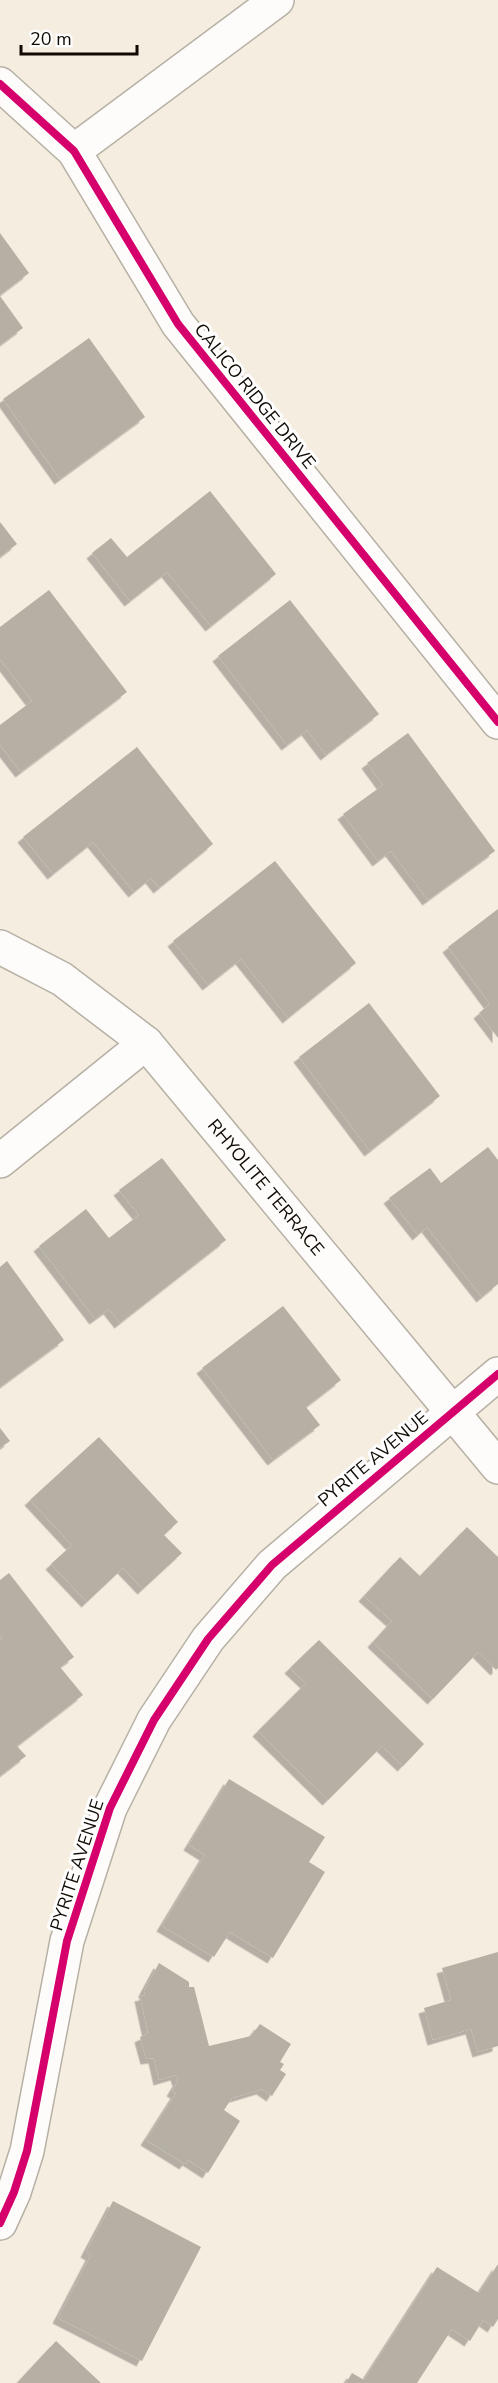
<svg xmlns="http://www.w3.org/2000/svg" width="498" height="2383" font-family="'Nunito Sans',sans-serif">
<defs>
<filter id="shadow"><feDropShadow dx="-5.5" dy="5.5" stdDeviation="0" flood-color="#0004"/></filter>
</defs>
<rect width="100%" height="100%" fill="#f5ede0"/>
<path fill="#b5afa4" filter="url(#shadow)" d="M0,233L29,273L0,295Z
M0,296L23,328L0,345Z
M89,338L145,417L60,479L3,399Z
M210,491L276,574L211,626L167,572L130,601L92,553L111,538L127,557Z
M0,522L17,544L0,557Z
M49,590L127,692L21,772L0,745V725L32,701L0,659V627Z
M290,600L379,714L326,755L307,730L287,745L218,656Z
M408,733L495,851L428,900L391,851L378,861L343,814L383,785L367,763Z
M137,747L213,844L159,888L151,878L134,892L93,842L53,874L23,837Z
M275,861L356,963L288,1018L241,959L208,985L173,941Z
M498,909V1038L479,1013L490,1004L448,947Z
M369,1003L440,1096L370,1151L299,1057Z
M488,1147L498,1160V1284L482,1297L427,1227L418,1235L389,1198L430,1168L441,1183Z
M162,1158L226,1240L120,1323L109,1309L95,1319L39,1246L86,1209L109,1238L139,1215L119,1190Z
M7,1261L64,1340L0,1387V1267Z
M283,1306L341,1380L306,1407L320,1425L273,1460L202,1368Z
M0,1428L10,1441L0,1448Z
M99,1437L178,1522L164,1535L182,1553L143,1589L123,1568L87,1602L51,1564L72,1545L30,1500Z
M467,1527L498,1557V1668L496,1670L478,1652L433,1699L373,1642L392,1621L364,1596L400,1557L420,1576Z
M9,1573L74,1657L60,1667L83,1695L17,1746L26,1756L0,1776V1640L2,1638L0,1635V1580Z
M319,1640L424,1744L403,1766L382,1746L328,1800L258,1731L306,1683L290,1668Z
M229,1779L325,1837L309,1862L325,1872L273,1958L230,1932L214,1957L162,1926L205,1855L189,1845Z
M498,1952V2046L478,2052L471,2029L433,2040L424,2008L451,2000L442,1968Z
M159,1963L189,1982V1987H194L209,2046L251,2036L260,2024L291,2044L280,2062L284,2064L280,2070L286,2074L272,2096L262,2089L232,2098L224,2110L240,2121L208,2173L188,2160L185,2164L146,2140L176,2093L172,2091L178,2081L176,2075L159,2080L154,2058L146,2059L140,2037L148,2033L140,1996L145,1995L144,1991Z
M113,2201L201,2247L142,2361L58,2318L91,2255L86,2252Z
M498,2264V2319L493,2327L483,2320L470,2341L452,2329L417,2383H346L352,2373L364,2380L437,2267L479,2293Z
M56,2341L101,2383H17Z"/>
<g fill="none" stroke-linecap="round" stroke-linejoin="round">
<g stroke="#b6b0a5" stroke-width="36">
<g id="minor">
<path d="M0,84L74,151L178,324L498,722"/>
<path d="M74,151L277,0"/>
<path id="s1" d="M0,947L62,979L146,1043L498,1467"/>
<path d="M0,1161L146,1043"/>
<path d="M0,2223L14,2192L27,2151L67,1941L110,1808L154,1720L208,1639L272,1565L498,1374"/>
</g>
</g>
<use href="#minor" stroke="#fefcfa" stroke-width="33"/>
<g stroke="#fefefe" stroke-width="11">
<path id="cycleway" d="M0,84L74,151L178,324L498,722
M0,2223L14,2192L27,2151L67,1941L110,1808L154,1720L208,1639L272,1565L498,1374"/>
</g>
<use href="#cycleway" stroke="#d6006c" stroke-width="8"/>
</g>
<g text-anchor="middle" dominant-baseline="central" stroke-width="6" stroke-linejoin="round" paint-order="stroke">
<g font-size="18" fill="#100a03" stroke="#fefefe">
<text transform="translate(255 396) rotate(51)">CALICO RIDGE DRIVE</text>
<text stroke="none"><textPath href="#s1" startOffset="363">RHYOLITE TERRACE</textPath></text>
<text transform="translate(373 1459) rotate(-40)">PYRITE AVENUE</text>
<text transform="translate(77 1865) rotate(-72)">PYRITE AVENUE</text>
</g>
</g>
<path d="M21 45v9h116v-9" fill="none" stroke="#100a03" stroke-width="3"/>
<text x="30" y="45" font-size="18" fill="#100a03" stroke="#fefefe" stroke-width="4.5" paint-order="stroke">20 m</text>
</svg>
